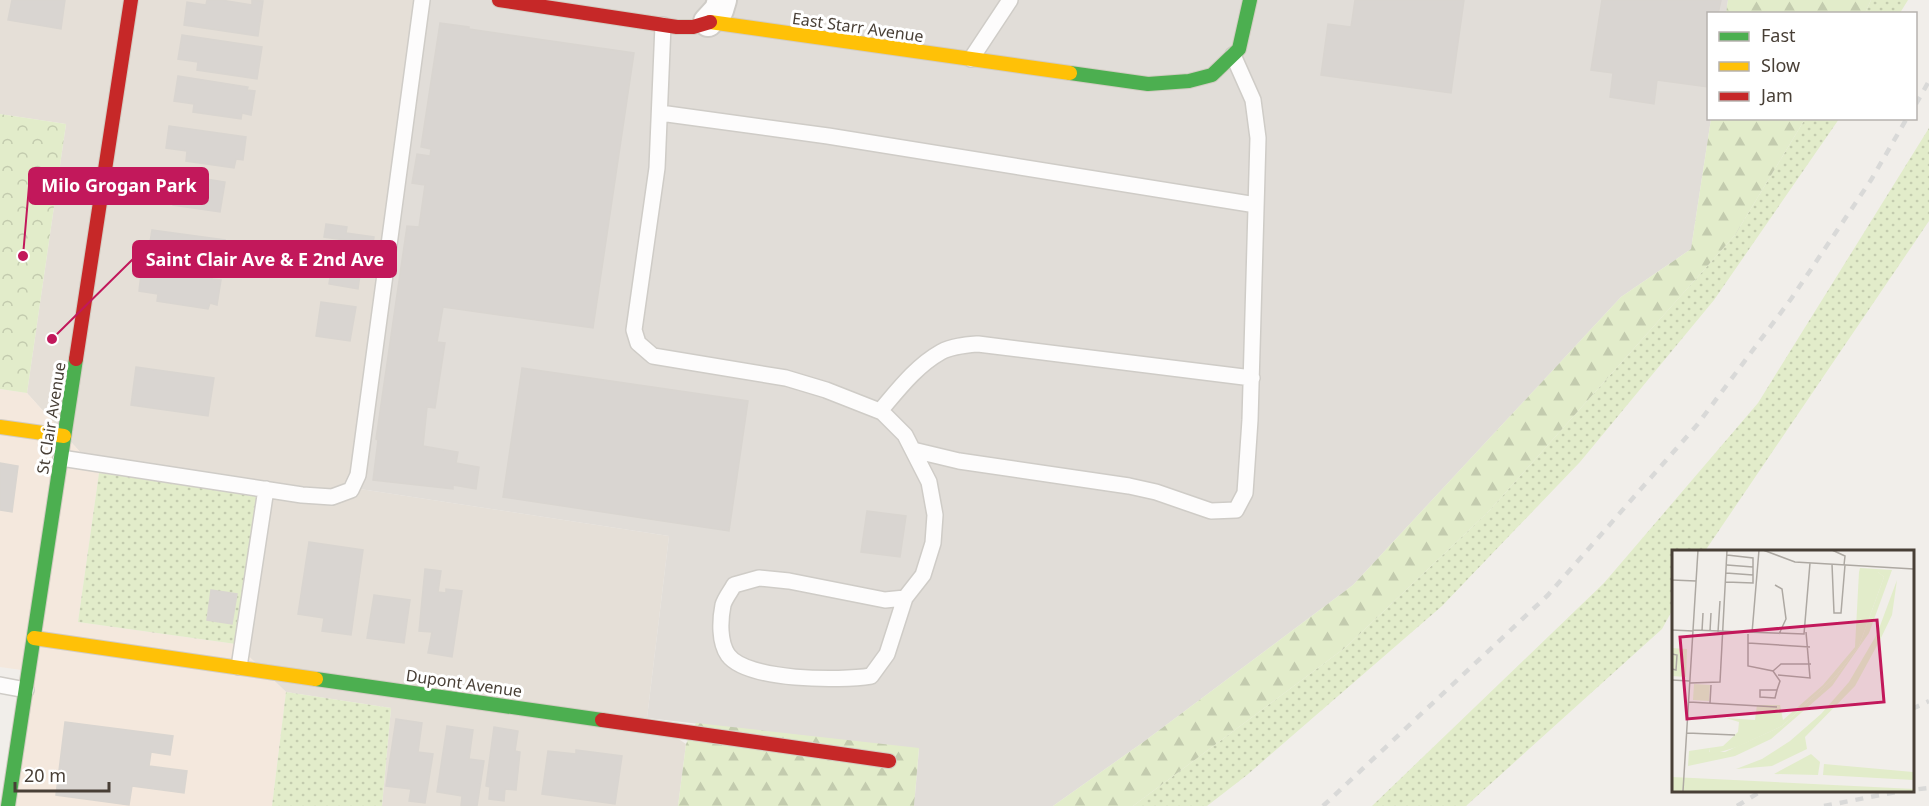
<svg xmlns="http://www.w3.org/2000/svg" width="1929" height="806" font-family="'Noto Sans',sans-serif">
<defs>
<pattern id="grass-dots" width="8" height="8" patternUnits="userSpaceOnUse" patternTransform="scale(1.5)"><rect width="8" height="8" fill="#e2ecca"/><path d="M2 2h.1M6 6h.1" fill="none" stroke="#c3cbae" stroke-width="1.8" stroke-linecap="round"/></pattern>
<pattern id="forest-firs" width="22" height="20" patternUnits="userSpaceOnUse" patternTransform="scale(1.5)"><rect width="22" height="20" fill="#e2ecca"/><path d="M5 1l3.5 6h-7zM16 11l3.5 6h-7z" fill="#c3cbae"/></pattern>
<pattern id="park-crowns" width="20" height="18" patternUnits="userSpaceOnUse" patternTransform="scale(1.5)"><rect width="20" height="18" fill="#e2ecca"/><path d="M2 6a3 3 0 1 1 6 0M12 15a3 3 0 1 1 6 0" fill="none" stroke="#c3cbae"/></pattern>
</defs>
<rect width="100%" height="100%" fill="#f1eeea"/>
<path fill="#e5dfd7" d="M0,0H427L360,489L669,536L647,718L686,744L678,806H382L391,708L286,692L236,644L257,495L99,473L27,393L66,124L0,114Z"/>
<path fill="#f4e8dd" d="M0,389L27,393L99,473L78,622L236,644L286,692L272,806H11L29,671L0,667Z"/>
<path fill="#e1ddd8" d="M427,0H1728L1726,13L1708,14V118L1711,119L1691,249L1621,297L1353,585L1142,743L1053,806H914L919,749L647,718L669,536L360,489Z"/>
<path fill="url(#grass-dots)" d="M1871,0H1908L1900,13H1865Z
M1805,119H1839L1714,300L1580,462L1442,606L1247,775L1207,806H1133L1346,647L1489,511L1735,235Z
M1929,128V221L1705,551H1674V607L1662,629L1466,806H1372L1604,583L1758,403Z
M99,473L257,495L236,644L78,622Z
M286,692L391,708L382,806H272Z"/>
<path fill="url(#forest-firs)" d="M1728,0H1871L1865,13H1726Z
M1711,119H1805L1735,235L1489,511L1346,647L1133,806H1053L1142,743L1353,585L1621,297L1691,249Z
M696,723L919,748L914,806H678L686,744Z"/>
<path fill="url(#park-crowns)" d="M0,114L66,124L27,393L0,389Z"/>
<path fill="#d9d5d1" stroke="#d9d5d0" stroke-width="1.5" d="M12,0H65L61,29L8,20Z
M207,0H221L252,5V0L263,1L258,36L184,25L187,2L206,5Z
M1355,0H1464L1451,93L1321,75L1328,24L1351,27Z
M1602,0H1721L1718,14H1708V87L1657,80L1654,104L1610,97L1613,73L1591,70Z
M440,23L469,27V29L634,53L593,328L443,307L437,342L445,343L435,408L427,407L423,446L458,452L456,463L479,467L476,489L453,485V489L373,480L378,440L376,439L407,226L419,227L425,185L412,183L417,154L430,156L431,149L421,147Z
M182,35L262,47L257,79L197,70L198,62L178,59Z
M178,76L248,87L247,90L255,91L251,115L242,113L241,119L193,112L194,104L174,101Z
M169,126L246,137L243,160L236,159L234,168L186,161L187,151L166,148Z
M158,171L225,182L220,212L173,205L174,198L154,194Z
M326,224L347,227L346,233L374,237L372,250L344,246L345,240L324,237Z
M152,230L225,240L221,270L147,260Z
M333,255L362,260L358,289L329,284Z
M142,266L212,276V279L221,280L217,305L210,303L208,309L157,301L158,294L139,291Z
M321,302L356,307L350,341L316,336Z
M136,367L214,378L208,416L131,405Z
M522,368L748,401L729,531L503,497Z
M0,463L18,466L12,512L0,510Z
M867,511L906,516L900,557L861,552Z
M309,542L363,550L351,635L322,631L324,618L298,614Z
M425,569L441,571L438,592L446,593V589L462,591L452,657L428,653L432,632L419,631Z
M211,590L237,594L232,624L207,620Z
M374,595L410,600L404,643L367,638Z
M396,719L422,723L418,752L433,754L425,803L409,801L411,789L386,786Z
M65,722L173,736L170,755L151,752L149,766L187,771L184,793L132,786L129,805L56,795Z
M447,726L473,730L469,759L484,761L477,806H461L462,796L437,792Z
M494,727L518,731L515,751L520,752L516,790L505,789L504,801L489,799L490,787L486,786Z
M576,750L622,756L615,804L542,794L548,751L576,754Z"/>
<g fill="none" stroke-linecap="round" stroke-linejoin="round">
<g stroke="#cfccc7" stroke-width="18">
<path id="lane" d="M663,25L657,168L634,330L638,343L653,356L786,378L826,390L882,412L905,435L929,482L935,515L933,543L923,575L905,598L885,600L789,581L759,578L734,585C731,591 725,598 723,605C720,620 719,642 728,655C747,681 841,681 871,676L887,654L905,598
M971,59L1010,0
M660,113L828,136L1256,205
M880,411C898,390 916,366 941,352C952,346 966,345 978,344L1252,378
M913,450L959,461L1129,486L1156,492L1211,511L1236,510L1245,493L1250,420L1258,138L1253,100L1233,55
M61,458L302,495L332,497L351,490L358,475L422,0
M239,667L266,489
M0,685L26,690"/>
</g>
<g stroke="#cfccc7" stroke-width="32">
<path id="street" d="M708,22L719,10L722,0"/>
</g>
<g stroke="#d2ccc2" stroke-width="16">
<path id="fast" d="M1070,73L1148,84L1189,81L1212,75L1239,49L1250,0
M316,679L602,720
M8,806L76,359"/>
</g>
<g stroke="#d2ccc2" stroke-width="16">
<path id="slow" d="M710,22L1070,73
M0,427L64,436
M34,638L316,679"/>
</g>
<g stroke="#d2ccc2" stroke-width="16">
<path id="jam" d="M499,0L677,27H693L710,22
M76,359L131,0
M602,720L889,761"/>
</g>
<use href="#lane" stroke="#fdfcfc" stroke-width="15"/>
<use href="#street" stroke="#fdfcfc" stroke-width="28"/>
<use href="#fast" stroke="#4caf50" stroke-width="14"/>
<use href="#slow" stroke="#ffc107" stroke-width="14"/>
<use href="#jam" stroke="#c62828" stroke-width="14"/>
<path stroke="#d9d9d8" stroke-width="4.5" stroke-dasharray="8 8" stroke-linecap="butt" d="M1916,104L1929,81
M1912,709L1929,701
M1323,806L1548,595L1697,425L1791,299L1871,180L1907,118
M1737,806L1763,790
M1824,806L1901,791L1929,788"/>
</g>
<g text-anchor="middle" dominant-baseline="central" stroke-width="6" stroke-linejoin="round" paint-order="stroke">
<g font-size="16" fill="#483f36" stroke="#fff">
<text transform="translate(858 27) rotate(8)">East Starr Avenue</text>
<text transform="translate(51 418) rotate(-81)">St Clair Avenue</text>
<text transform="translate(464 683) rotate(8)">Dupont Avenue</text>
</g>
</g>
<g transform="translate(1672 550)">
<rect width="242" height="242" fill="#f1eeea"/>
<path d="M188,18L220,20L197,83L160,136L99,189L63,206L16,216L17,201L37,198V202H53L110,176L164,126L187,96L212,27L206,22H187ZM225,30L220,65L208,90L183,136L133,187L135,199L100,216L64,219L90,209L118,191L149,164L177,132L205,84ZM22,134L38,135L37,151L21,150ZM139,204L148,212L146,225L102,224ZM152,214L241,222V230L151,225ZM0,227L242,239L241,241H0Z" fill="#e2ecca"/>
<path d="M187,22H206L212,27L187,96L164,126L110,176L65,197L38,205L37,198L51,196L66,182L67,172L54,168L83,170L85,155H108L111,170L151,135L183,97Z" fill="#e2ecca"/>
<path d="M0,98L15,99L14,127L0,126Z" fill="#e2ecca"/>
<path fill="none" stroke="#ada8a2" stroke-width="1.5" d="M91,0L123,12L242,19M160,0L173,6L172,15M160,14L162,63H169L173,15M55,15L81,17M54,23L81,25M0,30L24,31M54,32L81,33V8L55,5M103,35L110,39L114,69L107,84M0,80L21,81M21,80L132,84L138,13M30,81L31,63M38,81L39,63M46,82L48,51M80,83L87,0M76,84V116L101,121L108,131L105,140H88V147L103,148L105,140M76,93L138,97M0,104L5,105L4,120L0,119M101,121L109,114H139M106,125L138,128L134,82M0,130L18,131M18,133L48,132L55,0M17,152L105,157M38,153L39,135M15,183L63,185M11,241L26,0"/>
<path fill="#c2185b" fill-opacity="0.15" stroke="#c2185b" stroke-width="3" d="M205,70L212,152L15,169L8,87Z"/>
<rect width="242" height="242" fill="none" stroke="#483f36" stroke-width="3"/>
</g>
<path fill="none" stroke="#c2185b" stroke-width="2" d="M23 256L29 186M52 339L133 259"/>
<g fill="#c2185b" stroke="#fff" stroke-width="2">
<circle cx="23" cy="256" r="6"/>
<circle cx="52" cy="339" r="6"/>
</g>
<g fill="#c2185b" stroke="#c2185b" stroke-width="2">
<rect x="29" y="168" width="179" height="36" rx="6"/>
<rect x="133" y="241" width="263" height="36" rx="6"/>
</g>
<g font-size="18" text-anchor="middle" font-weight="bold" fill="#fff">
<text x="119" y="192">Milo Grogan Park</text>
<text x="265" y="266">Saint Clair Ave &amp; E 2nd Ave</text>
</g>
<rect x="1707" y="12" width="210" height="108" fill="#ffffff" stroke="#b6b2af" stroke-width="1.5"/>
<rect x="1719" y="32" width="30" height="9" fill="#4caf50" stroke="#b6b2af" stroke-width="1.5"/>
<text x="1761" y="42" font-size="18" fill="#483f36">Fast</text>
<rect x="1719" y="62" width="30" height="9" fill="#ffc107" stroke="#b6b2af" stroke-width="1.5"/>
<text x="1761" y="72" font-size="18" fill="#483f36">Slow</text>
<rect x="1719" y="92" width="30" height="9" fill="#c62828" stroke="#b6b2af" stroke-width="1.5"/>
<text x="1761" y="102" font-size="18" fill="#483f36">Jam</text>
<path d="M15 782v9h94v-9" fill="none" stroke="#483f36" stroke-width="3"/>
<text x="24" y="782" font-size="18" fill="#483f36" stroke="#ffffff" stroke-width="4.5" paint-order="stroke">20 m</text>
</svg>
